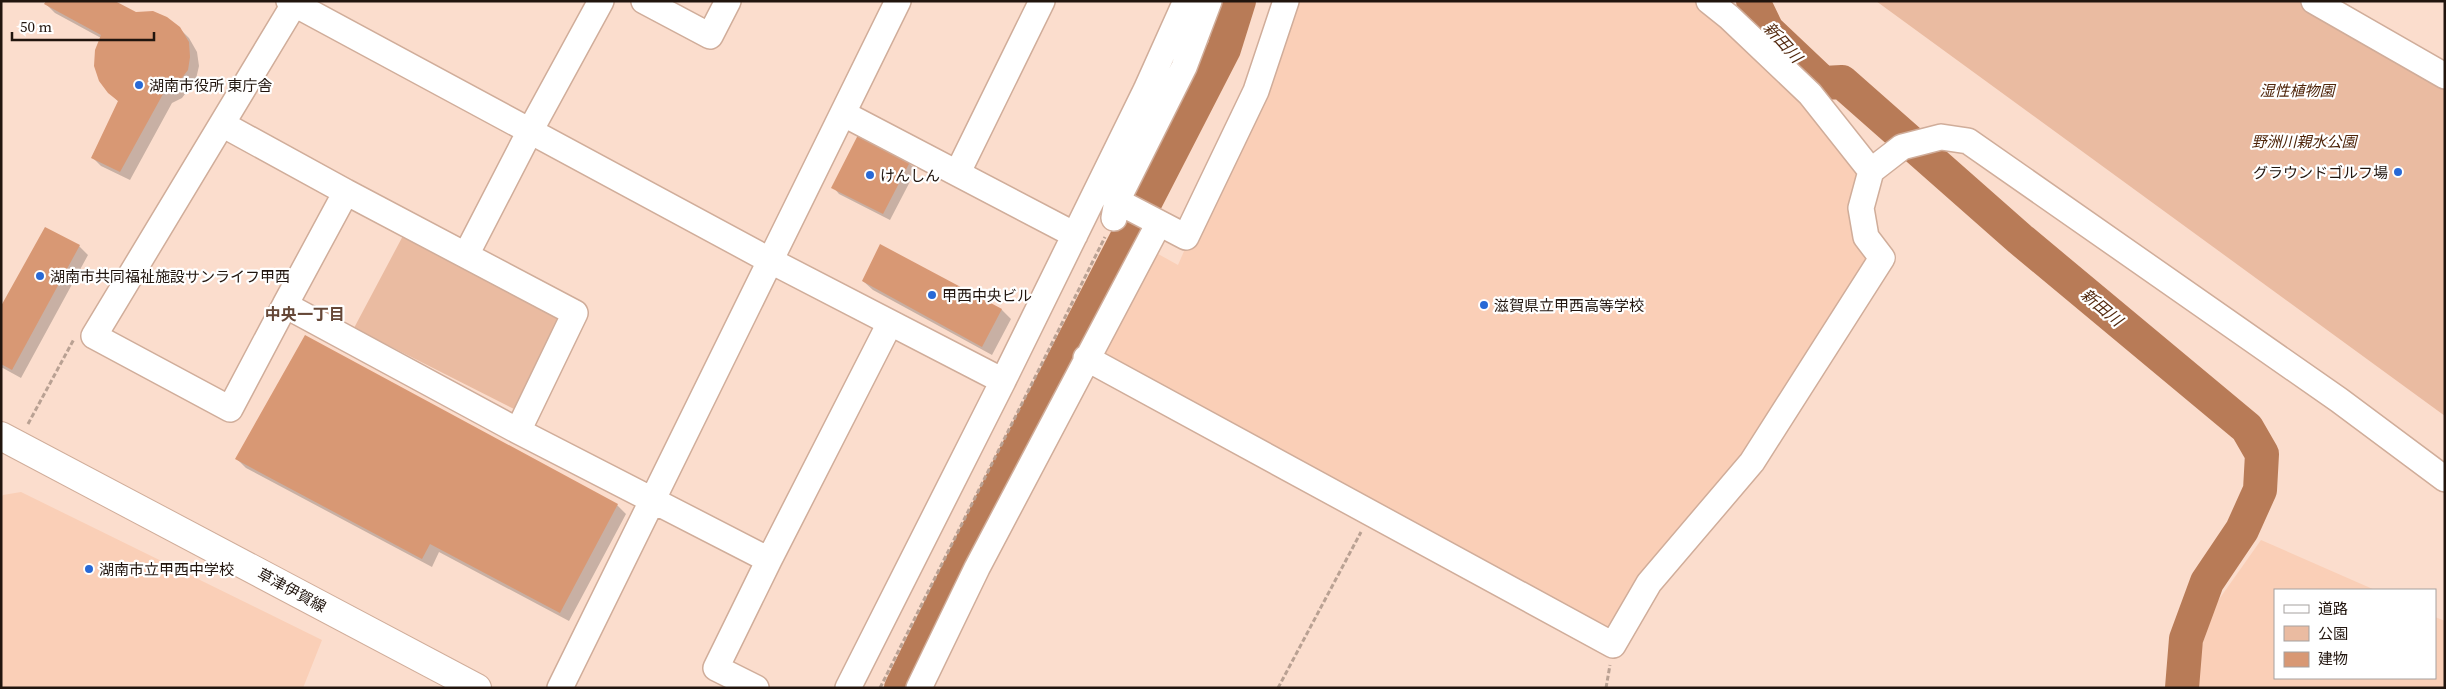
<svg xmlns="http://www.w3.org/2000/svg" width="2446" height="689" font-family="'Source Serif 4','Noto Sans JP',serif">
<rect width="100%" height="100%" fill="#fbddcd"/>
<path fill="#facfb7" d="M1286,1H1694L1737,36L1790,89L1859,172L1874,263L1745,456L1615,635L1108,359L1101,346L1151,250L1178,265L1272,49Z
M21,492L322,640L303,688H1V498L3,495Z
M2261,540L2375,590H2275V678H2435V617L2445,621V688H2196L2195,668L2215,605Z"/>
<path fill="#eabba1" d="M1876,1H2342L2445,62V416Z
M405,232L560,310L563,323L518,411L354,328Z"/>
<path fill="#0003" d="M46,4L136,14L179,28L189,38L197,52L199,66L196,79L182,98L172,103L130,180L101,166L92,157L119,102L109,92L101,38L55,13Z
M909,163L916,170L890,220L839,194L833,187Z
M79,246L88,255L21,378L1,367V309Z
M880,246L1002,310L1011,319L992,355L873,290L863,281Z
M237,459L617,505L626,514L569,621L439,552L432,567L246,468Z"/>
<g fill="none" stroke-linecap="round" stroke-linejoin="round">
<path stroke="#b87b57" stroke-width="34" d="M1753,1L1767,30L1823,83L1842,82L2020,239L2247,428L2262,454L2260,490L2242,530L2207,582L2186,639L2182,688
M901,688L1008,469L1224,49L1239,1"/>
</g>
<path fill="#d89874" d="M46,1H115L136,12L153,11L167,17L180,27L189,42L190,57L188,70L173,89L163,94L120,172L91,158L118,101L108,93L99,81L94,66L95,50L101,35L44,4Z
M858,135L910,162L883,214L831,188Z
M45,227L80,245L12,370L1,364V306Z
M880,244L1002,309L982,347L862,281Z
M305,335L618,504L560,613L430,544L422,559L235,459Z"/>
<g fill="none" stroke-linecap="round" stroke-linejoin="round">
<g stroke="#d0ad9a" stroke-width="28">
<path id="minor" d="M289,1L771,261L1003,381L1146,90L1186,1
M296,1L94,336L230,409L285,305L518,431L769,560
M644,1L710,36L728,1
M1709,1L1729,17L1810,94L1871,171
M2314,1L2445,76
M844,114L1075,235
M222,124L346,192L285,305
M958,172L1042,1
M346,192L575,313L518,431
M1117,201L1186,237L1256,91L1286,1
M1114,218L1117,201L1184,67L1209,1
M466,255L530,131L601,1
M1086,358L1613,645L1649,583L1752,462L1882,258L1866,237L1861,208L1871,171L1902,147L1941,137L1968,141L2339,400L2445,479
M560,688L898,1
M756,688L716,668L769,560L890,323
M848,688L1003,381
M919,688L977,568L1159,223"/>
</g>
<g stroke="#d0ad9a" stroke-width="30">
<path id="major" d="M1,436L477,688"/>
</g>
<path stroke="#b9a193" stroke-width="3" stroke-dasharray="5 2.5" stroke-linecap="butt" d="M95,271L105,276
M28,424L74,339
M880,688L1105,237
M1278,688L1361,532
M1606,688L1610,665"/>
<use href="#minor" stroke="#fff" stroke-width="25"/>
<use href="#major" stroke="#fff" stroke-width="28"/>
</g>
<g fill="#2869d6" stroke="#fff" stroke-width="2">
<circle cx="139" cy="85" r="5"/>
<circle cx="2398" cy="172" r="5"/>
<circle cx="870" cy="175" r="5"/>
<circle cx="40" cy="276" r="5"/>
<circle cx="932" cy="295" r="5"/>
<circle cx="1484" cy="305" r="5"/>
<circle cx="89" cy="569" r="5"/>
</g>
<g text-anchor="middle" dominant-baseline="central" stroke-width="4.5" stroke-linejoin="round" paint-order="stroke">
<g font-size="15" fill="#21150e" stroke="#fff" text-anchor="start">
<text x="149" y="85">湖南市役所 東庁舎</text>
<text x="2388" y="172" text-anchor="end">グラウンドゴルフ場</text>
<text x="880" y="175">けんしん</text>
<text x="50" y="276">湖南市共同福祉施設サンライフ甲西</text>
<text x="942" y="295">甲西中央ビル</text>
<text x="1494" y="305">滋賀県立甲西高等学校</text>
<text x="99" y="569">湖南市立甲西中学校</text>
</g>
<g font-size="15" font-style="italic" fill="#4f250a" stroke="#fff">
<text x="2297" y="90">湿性植物園</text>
<text x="2304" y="141">野洲川親水公園</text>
</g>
<g font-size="15" fill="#21150e" stroke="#fff">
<text transform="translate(292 590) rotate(28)">草津伊賀線</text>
</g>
<g font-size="16" font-style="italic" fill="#53290e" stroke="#fff">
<text transform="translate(1783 42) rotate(48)">新田川</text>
<text transform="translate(2102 307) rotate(40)">新田川</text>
</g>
<g font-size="16" font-weight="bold" fill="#654737" stroke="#fff">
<text x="305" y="314">中央一丁目</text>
</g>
</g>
<rect width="2446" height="689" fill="none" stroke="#21150e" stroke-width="5"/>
<rect x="2274" y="589" width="162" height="90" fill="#ffffff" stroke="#a6a19f"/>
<rect x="2284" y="605" width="25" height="8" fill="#ffffff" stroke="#a6a19f"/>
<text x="2318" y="614" font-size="15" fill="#21150e">道路</text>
<rect x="2284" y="626" width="25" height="15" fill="#eabba1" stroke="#a6a19f"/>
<text x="2318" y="639" font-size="15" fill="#21150e">公園</text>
<rect x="2284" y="652" width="25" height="15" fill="#d89874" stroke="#a6a19f"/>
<text x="2318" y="664" font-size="15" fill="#21150e">建物</text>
<path d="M12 32v8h142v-8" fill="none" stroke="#21150e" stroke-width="2.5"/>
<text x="20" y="32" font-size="15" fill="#21150e" stroke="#ffffff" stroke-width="4" paint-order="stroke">50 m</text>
</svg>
